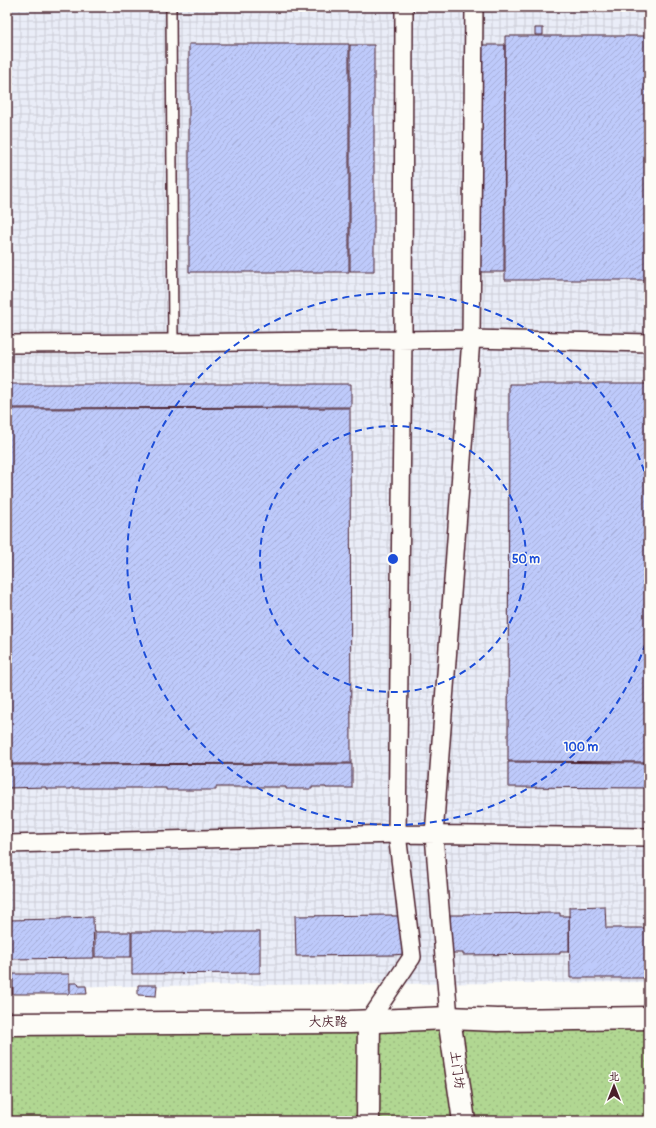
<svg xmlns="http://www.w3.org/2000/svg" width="656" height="1128" font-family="Pangolin,'LXGW WenKai TC',sans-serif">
<defs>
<pattern id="industrial-grid" width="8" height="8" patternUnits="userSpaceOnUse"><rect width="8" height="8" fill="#eaedf8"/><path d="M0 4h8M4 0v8" fill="none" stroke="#cacbd5"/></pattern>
<pattern id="grass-dots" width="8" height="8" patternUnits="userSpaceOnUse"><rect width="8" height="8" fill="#b1d792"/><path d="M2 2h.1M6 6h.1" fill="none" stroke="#9ab87e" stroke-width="1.8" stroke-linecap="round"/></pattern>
<pattern id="building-hatch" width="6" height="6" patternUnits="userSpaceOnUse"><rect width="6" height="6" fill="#becafb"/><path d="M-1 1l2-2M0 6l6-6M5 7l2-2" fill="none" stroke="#a5add7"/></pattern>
</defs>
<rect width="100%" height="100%" fill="#fdfcf7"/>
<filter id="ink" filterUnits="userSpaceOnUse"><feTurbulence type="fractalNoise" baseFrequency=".025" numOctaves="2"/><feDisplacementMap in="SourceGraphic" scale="8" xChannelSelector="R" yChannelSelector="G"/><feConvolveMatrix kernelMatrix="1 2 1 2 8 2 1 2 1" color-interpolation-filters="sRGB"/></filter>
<g filter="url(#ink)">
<path fill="url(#industrial-grid)" d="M7,7H649V982L7,987Z"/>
<path fill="url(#grass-dots)" stroke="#7e7b5e" d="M649,1027V1121H7V1035Z"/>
<path fill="url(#building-hatch)" stroke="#4a1f2b" d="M535,28H543V35H535Z
M646,28H649V35H645Z
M505,36H649V280H505Z
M189,44H349V272H189Z
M350,45H374V271H350Z
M478,45H505L504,272H478Z
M7,384H351V407L7,408Z
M509,384H649V762L508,761Z
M350,408L351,763L7,764V409Z
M508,762L649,763V788L508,787Z
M352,764V788H326V787H312V789H286V787H216V790H166V788H71V789H46V787L7,788V765Z
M605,906L606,928H649V978H570L569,907Z
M560,913V916H569V951H560V954L463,955V953H450V915H463V914Z
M392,915V916H405V954L392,955L296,956L295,916Z
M93,917L94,958L7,959V920L61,919V918Z
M95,932H131V957H95Z
M132,932H260V973L132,974Z
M7,974H12V994H7Z
M13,974H69V994H13Z
M70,983H78L79,986H86L87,994H70Z
M138,985H157L156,996L138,995Z"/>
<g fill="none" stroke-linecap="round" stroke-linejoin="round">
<g stroke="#4a1f2b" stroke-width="12">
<path id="service" d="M171,7L173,343"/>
</g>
<g stroke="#4a1f2b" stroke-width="20">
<path id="minor" d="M7,344L173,343L471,339L649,343
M7,844L397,834L649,837
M449,1018L434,835L471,339L474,7
M369,1021L412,957L397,834L403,340L404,7"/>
</g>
<g stroke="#4a1f2b" stroke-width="25">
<path id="secondary" d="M449,1018L464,1121
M368,1121L369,1021"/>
</g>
<g stroke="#4a1f2b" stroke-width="25">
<path id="primary" d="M7,1024L350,1022L449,1018L497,1020L649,1018"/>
</g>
<use href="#service" stroke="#fdfcf7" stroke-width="9"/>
<use href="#minor" stroke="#fdfcf7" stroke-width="17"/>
<use href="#secondary" stroke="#fdfcf7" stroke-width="22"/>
<use href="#primary" stroke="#fdfcf7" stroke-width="22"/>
</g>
</g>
<g fill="none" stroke="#1d4ed8" stroke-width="2" stroke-dasharray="7 5">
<circle cx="393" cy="559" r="133"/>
<path d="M649 632A266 266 0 1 1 649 486"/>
</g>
<g text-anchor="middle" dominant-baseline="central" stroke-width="3" stroke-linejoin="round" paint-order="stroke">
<g font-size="13" fill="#4a1f2b" stroke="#fdfcf7">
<text x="328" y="1022">大庆路</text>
<text transform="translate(457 1070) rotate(82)">土门坊</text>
</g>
</g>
<circle cx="393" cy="559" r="6" fill="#1d4ed8" stroke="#fdfcf7" stroke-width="2"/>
<g font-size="12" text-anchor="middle" font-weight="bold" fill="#1d4ed8" stroke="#fdfcf7" stroke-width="3" stroke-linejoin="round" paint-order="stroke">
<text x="526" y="563">50 m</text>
<text x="581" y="751">100 m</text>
</g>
<rect width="656" height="1128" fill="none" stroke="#fdfcf7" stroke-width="24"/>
<rect x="12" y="12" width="632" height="1104" fill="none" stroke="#4a1f2b" stroke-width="1.5" filter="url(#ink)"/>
<g transform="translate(614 1086)" stroke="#fdfcf7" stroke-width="3" paint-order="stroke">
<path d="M0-3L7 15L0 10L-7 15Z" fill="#4a1f2b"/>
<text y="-6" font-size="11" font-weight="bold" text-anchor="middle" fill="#4a1f2b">北</text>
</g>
</svg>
